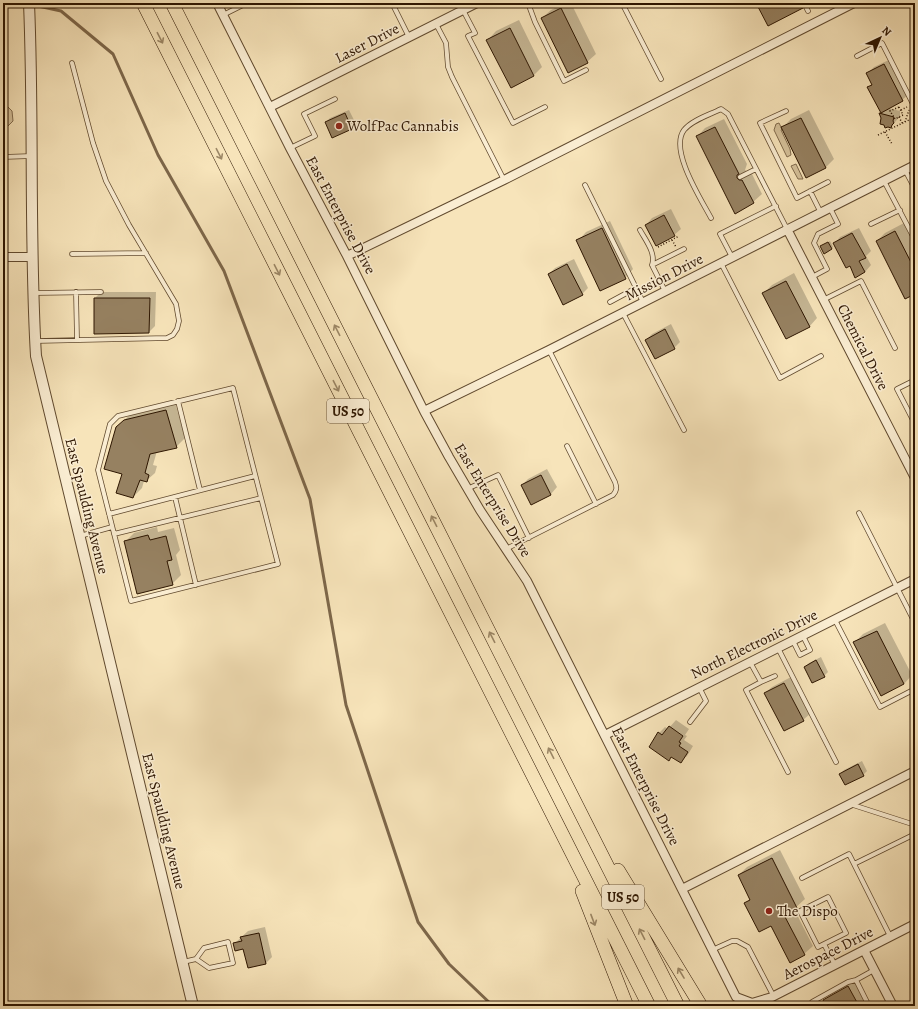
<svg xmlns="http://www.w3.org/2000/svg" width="918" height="1009" font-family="Alegreya,serif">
<rect width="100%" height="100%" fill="#f7e4ba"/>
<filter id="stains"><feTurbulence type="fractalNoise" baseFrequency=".005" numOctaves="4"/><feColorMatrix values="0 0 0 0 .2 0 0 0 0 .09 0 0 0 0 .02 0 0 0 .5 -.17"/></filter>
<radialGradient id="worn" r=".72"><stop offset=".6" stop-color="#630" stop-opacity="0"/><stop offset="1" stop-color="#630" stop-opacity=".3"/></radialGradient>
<path fill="#d5c19a" stroke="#816b4d" d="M3,102L12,111L13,121L3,131Z
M779,123L782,129L781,130L790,149L791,155L787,157L774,130L776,124Z
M796,164L803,179H798L791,166Z"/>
<path fill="#0003" d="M415,3H424L417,7Z
M565,3H571L596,54L587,62L542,18L551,10Z
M519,20L542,67L534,75L488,40L496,31Z
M891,59L909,94L902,100L888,108L900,111V116L891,127L882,118L880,113L882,112L869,87L873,83L868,73L874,67Z
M3,102L8,107L3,112Z
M349,110L356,124L352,128L326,122L330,118Z
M809,110L834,159L825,168L782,128L791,119Z
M724,119L747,164L745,170L748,172H751L762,194L753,202L697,137L705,128Z
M671,209L681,229L674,235L646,225L652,218Z
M610,221L633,269L625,278L578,241L586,232Z
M904,223L915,245V292L877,241L885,233Z
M859,228L871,251L866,256L871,265L865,272L850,265L834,244L840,237Z
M830,241L833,247L831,249L823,245Z
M574,259L588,288L582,294L549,274L555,268Z
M794,273L817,318L809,327L764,293L772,285Z
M101,292H156L155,326L149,332L95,298Z
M671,324L680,342L674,348L646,340L652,334Z
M175,402L185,438L176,447L157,451L153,465L157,466L155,473L146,481H144L142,488L133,497L123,474L117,427L133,412Z
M547,469L557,487L551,494L532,503L522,485L528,479Z
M157,527L158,532L174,528L180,550L176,555L181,575L172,584L126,541L134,533Z
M885,623L912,675L904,684L854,643L863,634Z
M821,657L828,672L824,676L805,667L809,663Z
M791,677L810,714L803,720L765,693L772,687Z
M676,720L689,729L685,735L687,736L684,740L693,746L687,756L680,762L672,756L669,759L659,733L665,727L668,729Z
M862,761L867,771L863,775L840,774L844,770Z
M780,850L805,899L794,909L813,946L804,954L772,925L745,903L751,898L739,875L747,867Z
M265,927L272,957L266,963L248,967L244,948L234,944L248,931Z
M857,978L872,1006H827L824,1000L833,992Z"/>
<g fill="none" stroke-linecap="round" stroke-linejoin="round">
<path stroke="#7d674a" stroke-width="3" d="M3,5L29,4L61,11L113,54L158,155L224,271L310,499L346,705L418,922L449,964L493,1006"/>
</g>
<path fill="#968161" stroke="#2d1500" d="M756,3H801L803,8L768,26Z
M561,8L588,63L568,73L541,18Z
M510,28L534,76L511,88L486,40Z
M884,64L903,101L881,113L867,87L872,85L866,73Z
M345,113L352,129L332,138L325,122Z
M879,113L894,117L893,121L894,123L892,125L891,128L888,127L885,128L884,125L880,124L881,118Z
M801,118L826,168L806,178L781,127Z
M715,127L739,174L737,175V178L739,180H742L754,203L735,214L696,136Z
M664,215L675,236L656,246L645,225Z
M602,228L626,279L600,291L576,240Z
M895,231L915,270V294L905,299L876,241Z
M852,233L866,258L859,261L865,272L855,278L850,266L846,268L833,243Z
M828,242L832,249L824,254L820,246Z
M567,264L583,295L563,305L548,274Z
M786,281L810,327L786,339L762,293Z
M94,298H150L149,333L94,334Z
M665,329L675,349L655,359L645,340Z
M166,410L177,448L150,454L145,473L149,475L147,482L140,480L133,498L116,493L122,474L104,469L116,427L124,420Z
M541,475L551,495L531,505L521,485Z
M148,535L150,540L166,536L172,560L167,561L173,585L137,594L124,541Z
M877,631L904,684L881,696L853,642Z
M816,660L825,677L812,683L804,667Z
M784,683L804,721L784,731L764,693Z
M669,726L683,736L679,742L681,743L679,746L688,752L681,763L671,757L669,761L649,747L658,732L662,735Z
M858,764L864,776L845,785L839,774Z
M772,858L797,908L784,915L805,955L790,963L771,926L759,932L744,903L750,900L738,875Z
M259,933L266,964L248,968L243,949L235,951L233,943L242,941L240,937Z
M848,986L859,1006H826L823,1000Z"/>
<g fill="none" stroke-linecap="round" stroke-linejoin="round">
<g stroke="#60492e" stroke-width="5.5">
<path id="service" d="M392,3L409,37
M528,3L535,22L564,81L586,70
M622,3L661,79
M804,3L808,11
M463,10L475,33L468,36L513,123L545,107
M223,15L247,3
M436,24L446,43L448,67L452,77L504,180
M857,56L882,43L915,108
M786,111L760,123L797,198L828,182
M290,148L315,136L304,114L335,99
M3,157L32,156
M905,170L915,189
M740,177L756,169
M884,181L915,240
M585,185L643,302
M810,191L821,213
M711,218C701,199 669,150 684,130C692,120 709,115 721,109L728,114L787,229
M871,224L900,210
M640,230C646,241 656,253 652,265
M72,254L146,253
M732,257L720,234L776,206
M721,263L780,378L821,356
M812,277L827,269L814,243L818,234L838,224L830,208
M665,291L652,265L684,249
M76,292L77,340
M34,293L101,292
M823,300L861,281L895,348
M610,302L636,288
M623,313L684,430
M35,341L167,338L173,335L177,329L179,321L176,304L129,225L106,181L93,143L72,63
M915,380L897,389L915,424
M233,388L278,564L131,601L98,470L110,424L118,416Z
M178,401L200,490
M567,446L596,504
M467,489L498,475L529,538
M175,497L196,585
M859,513L915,623
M109,514L255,476
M114,534L261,498
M80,536L112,527
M506,549L613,495C617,490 617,488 615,482L549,350
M835,620L880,707L915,689
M793,641L800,655L810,650L803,636
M778,648L836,762
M750,662L761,682L775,676
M761,682L746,690L788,772
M690,722L706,701L699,687
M850,804L915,825
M854,864L915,834
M802,878L849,854L890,936
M824,944L846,933L828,897L800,911L818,947L824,944L835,965
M712,950L732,941H737L748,947L774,997
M183,962L196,959L204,948L228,942L233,963L209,968L196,959
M814,1006L812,1002L848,982L856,980
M869,1006L856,980L874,970"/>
</g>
<g stroke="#60492e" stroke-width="10">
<path id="minor" d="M217,3L290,148L347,256L424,411L449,457L480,510L527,581L736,997L752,1003L772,997L915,924
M270,107L477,3
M787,229L915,478
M347,256L504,180L854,3
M3,257H32
M424,411L549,350L915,165
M605,735L915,579
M682,889L915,771
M864,950L893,1006"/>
</g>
<g stroke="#60492e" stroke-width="12">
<path id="tertiary" d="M29,3C34,121 29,239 36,356L193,1006"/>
</g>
<g stroke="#2d1500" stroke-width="14">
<path id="trunk" d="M143,3L649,1006
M172,3L678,1006
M618,870L701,1006
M582,891L627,1006"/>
</g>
<path stroke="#2d1500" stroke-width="1.5" stroke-dasharray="1 2" stroke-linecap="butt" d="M899,107L903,115L895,119L890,111Z
M901,110L907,107
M899,117L902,123
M905,122L909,110
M885,132L892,144
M878,135L913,118L910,114
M672,240L676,247
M658,247L679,236"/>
<use href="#service" stroke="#faedd2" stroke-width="4"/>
<use href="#minor" stroke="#faedd2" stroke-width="8"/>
<use href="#tertiary" stroke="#faedd2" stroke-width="10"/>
<use href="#trunk" stroke="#f7e4ba" stroke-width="13"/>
</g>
<defs><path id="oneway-shaft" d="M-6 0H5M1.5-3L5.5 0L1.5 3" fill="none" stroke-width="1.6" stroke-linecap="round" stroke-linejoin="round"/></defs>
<g stroke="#9c8766">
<use href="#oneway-shaft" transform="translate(160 38) rotate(63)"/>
<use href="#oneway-shaft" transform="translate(219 154) rotate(63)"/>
<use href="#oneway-shaft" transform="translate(277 270) rotate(63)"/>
<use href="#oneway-shaft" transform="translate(337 330) rotate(-117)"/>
<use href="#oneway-shaft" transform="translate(336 386) rotate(63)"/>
<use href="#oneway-shaft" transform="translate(434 521) rotate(-117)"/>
<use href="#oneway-shaft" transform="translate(492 637) rotate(-117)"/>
<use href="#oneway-shaft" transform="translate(551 753) rotate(-117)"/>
<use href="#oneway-shaft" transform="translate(593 920) rotate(69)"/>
<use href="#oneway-shaft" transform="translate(642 934) rotate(-117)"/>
<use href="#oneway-shaft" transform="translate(681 973) rotate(-121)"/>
</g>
<g fill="#8f2418" stroke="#faedd2" stroke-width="1.5">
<circle cx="339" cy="126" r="4"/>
<circle cx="769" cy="911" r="4"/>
</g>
<g text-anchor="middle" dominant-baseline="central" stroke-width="3" stroke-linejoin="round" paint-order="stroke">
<g fill="#faedd2" stroke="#6a563f" stroke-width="1">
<rect x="327" y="399" width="42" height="24" rx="3"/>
<rect x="602" y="885" width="42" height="24" rx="3"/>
</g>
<g font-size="14" font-weight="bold" fill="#2d1500">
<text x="348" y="411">US 50</text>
<text x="623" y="897">US 50</text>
</g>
<g font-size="15" fill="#2d1500" stroke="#faedd2">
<text transform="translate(367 43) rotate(-27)">Laser Drive</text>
<text transform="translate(341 215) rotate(62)">East Enterprise Drive</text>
<text transform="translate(664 277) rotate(-27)">Mission Drive</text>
<text transform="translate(863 347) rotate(63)">Chemical Drive</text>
<text transform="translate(493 500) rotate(58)">East Enterprise Drive</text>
<text transform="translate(87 506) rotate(76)">East Spaulding Avenue</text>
<text transform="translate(754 644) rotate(-26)">North Electronic Drive</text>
<text transform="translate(646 786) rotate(63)">East Enterprise Drive</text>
<text transform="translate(164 821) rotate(76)">East Spaulding Avenue</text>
<text transform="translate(828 953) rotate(-27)">Aerospace Drive</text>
</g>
<g font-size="15" fill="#2d1500" stroke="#faedd2" text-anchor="start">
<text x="347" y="126">WolfPac Cannabis</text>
<text x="777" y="911">The Dispo</text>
</g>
</g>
<rect width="918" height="1009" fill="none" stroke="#f7e4ba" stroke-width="16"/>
<rect x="4" y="4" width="910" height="1001" fill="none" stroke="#2d1500" stroke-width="2"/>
<rect x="8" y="8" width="902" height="993" fill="none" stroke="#2d1500"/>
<g transform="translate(880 38) rotate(44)" stroke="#faedd2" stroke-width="3" paint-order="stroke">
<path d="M0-3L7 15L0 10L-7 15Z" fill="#2d1500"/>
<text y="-6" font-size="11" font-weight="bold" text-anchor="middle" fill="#2d1500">N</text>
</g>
<rect width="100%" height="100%" filter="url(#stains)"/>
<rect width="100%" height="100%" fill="url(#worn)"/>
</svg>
